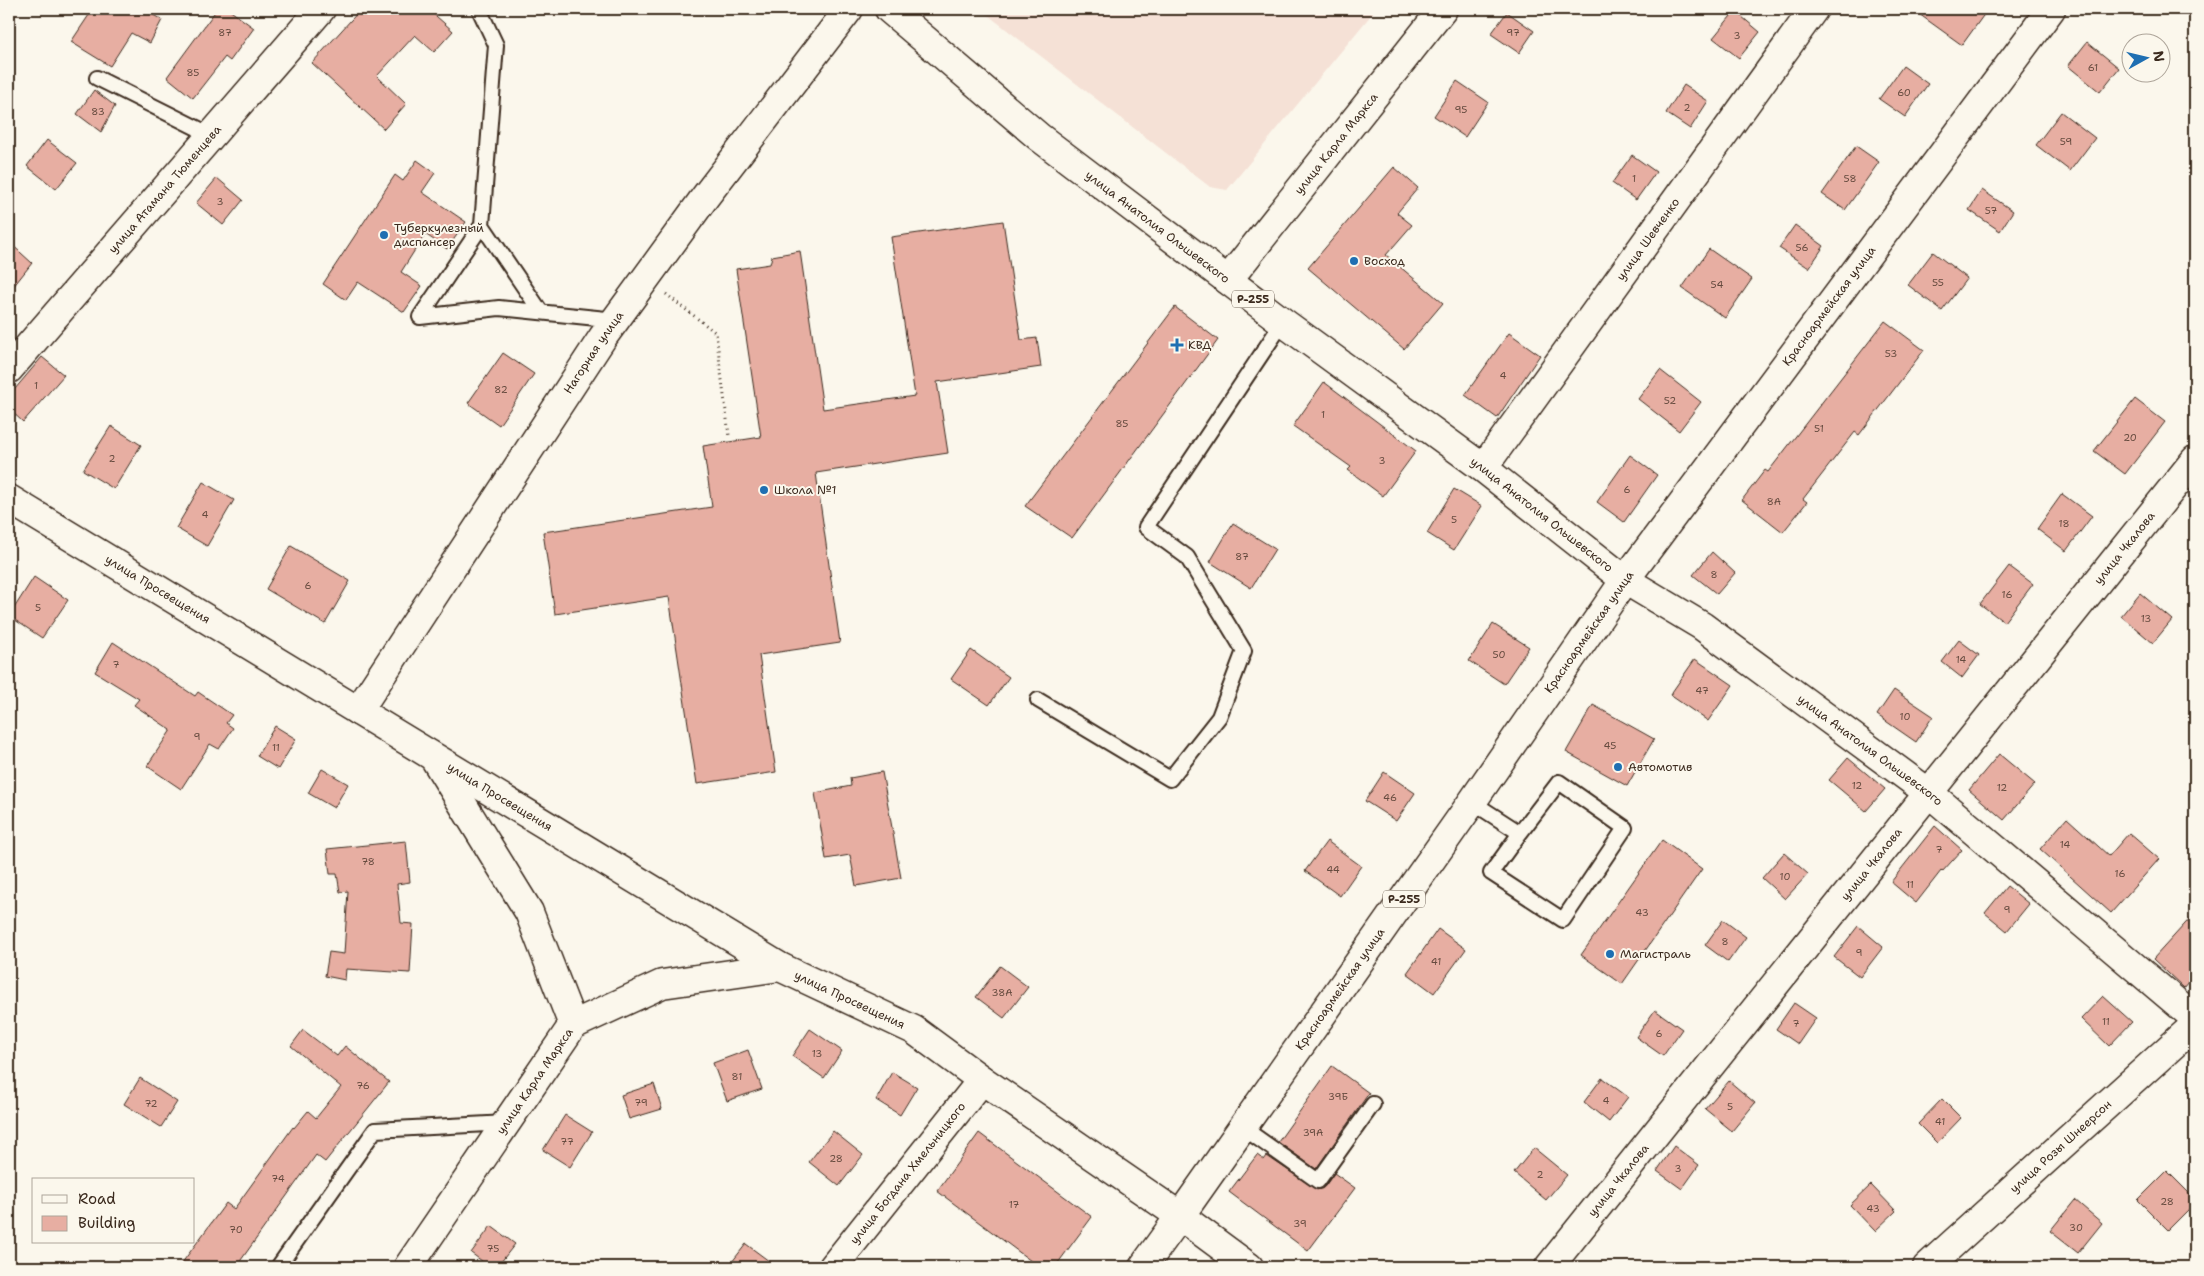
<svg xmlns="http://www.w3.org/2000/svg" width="2204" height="1276" font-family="'Shantell Sans',sans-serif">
<rect width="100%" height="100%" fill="#fbf7ec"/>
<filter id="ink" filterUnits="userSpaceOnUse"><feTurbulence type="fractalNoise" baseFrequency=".02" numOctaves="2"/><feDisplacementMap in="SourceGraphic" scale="10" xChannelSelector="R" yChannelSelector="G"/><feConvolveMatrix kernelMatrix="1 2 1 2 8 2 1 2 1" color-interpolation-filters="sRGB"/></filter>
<g filter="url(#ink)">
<path fill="#f5e1d6" d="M980,9H1376L1227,190L1210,187Z"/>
<path fill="#e7aea2" stroke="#3b2a1e" d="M93,9H143L162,20L150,43L131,33L110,66L71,42Z
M217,9H228L254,28L230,61L225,57L193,98L167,77Z
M361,9H428L453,31L434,52L415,35L377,76L406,104L384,129L312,63Z
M1912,9H1988L1962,45Z
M1735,11L1760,32L1739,58L1713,38Z
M1507,12L1534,31L1519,53L1491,34Z
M2087,42L2119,68L2100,92L2068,66Z
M1903,66L1928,84L1905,117L1879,99Z
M1457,81L1488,102L1465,137L1434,116Z
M1684,85L1708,101L1690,129L1666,113Z
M94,90L115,106L101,132L77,114Z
M2061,112L2095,138L2070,171L2036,145Z
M47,140L77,163L56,189L27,166Z
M1856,146L1879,162L1845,210L1822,194Z
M1632,155L1656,172L1636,200L1612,183Z
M417,160L435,173L422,192L466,222L447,249L425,234L401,272L422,286L404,312L358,282L346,300L323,284L395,175L403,181Z
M1394,167L1418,188L1397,213L1412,225L1386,255L1443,303L1404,349L1308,268Z
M217,178L243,200L223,225L196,203Z
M1982,190L2013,211L2000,231L1969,210Z
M1003,221L1021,340L1037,338L1041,367L937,382L948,453L816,473L840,643L759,655L776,772L697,784L669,597L555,614L543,532L712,507L703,446L761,437L736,269L770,264L772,256L800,251L823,409L915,396L891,237Z
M1795,225L1824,246L1809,268L1779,248Z
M9,242L32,263L9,292Z
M1709,249L1752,279L1725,318L1682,288Z
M1933,252L1967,278L1942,311L1908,285Z
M1175,307L1218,340L1072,538L1025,506Z
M1885,321L1924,350L1859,435L1855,432L1803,499L1807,502L1783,532L1742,500L1765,470L1768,472Z
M1509,333L1540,355L1497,418L1465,395Z
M503,353L534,374L499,425L468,403Z
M42,357L64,375L23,422L9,409V396Z
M1660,370L1701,402L1679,431L1638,399Z
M1324,382L1416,451L1383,496L1348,470L1351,467L1293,426Z
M2135,399L2165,422L2125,474L2094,451Z
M111,426L141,445L114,489L83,470Z
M1630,455L1657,475L1624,522L1597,502Z
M203,482L234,500L207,546L176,528Z
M1454,489L1482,506L1454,550L1427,533Z
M2062,494L2092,516L2066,551L2037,529Z
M1233,523L1275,549L1251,588L1210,562Z
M291,546L350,581L325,624L266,589Z
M1712,552L1735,573L1717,594L1693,575Z
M2009,566L2033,584L2004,622L1980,604Z
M34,577L68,600L42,638L9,616Z
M2140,593L2172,620L2153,643L2121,616Z
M1493,624L1529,647L1504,684L1469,661Z
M1959,640L1979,655L1962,678L1942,662Z
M113,642L195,696L198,692L232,715L226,723L233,728L219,749L210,744L181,789L147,766L171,730L134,705L139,699L95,672Z
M971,650L1009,677L989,705L951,679Z
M1695,659L1733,685L1708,721L1670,695Z
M1894,690L1933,716L1916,742L1877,715Z
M1593,705L1654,739L1627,786L1566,752Z
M275,726L296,739L278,769L257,756Z
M1999,754L2035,784L2004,820L1969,790Z
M1848,758L1885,789L1866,811L1829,780Z
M322,769L348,784L334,808L308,793Z
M882,772L901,878L856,886L850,855L826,859L815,793L851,786L850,778Z
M1384,772L1415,793L1396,821L1365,801Z
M2067,818L2109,856L2129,833L2159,859L2111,913L2040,849Z
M1935,826L1962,850L1942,872L1941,871L1916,903L1891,882Z
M1662,840L1702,869L1622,984L1581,955Z
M406,841L410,882L397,884L401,923L413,924L410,973L346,969L345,980L325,976L329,952L344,954L348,891L340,892L337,874H330L327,849Z
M1327,841L1361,866L1340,896L1305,871Z
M1784,853L1808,874L1785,899L1762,878Z
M2007,886L2029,904L2007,931L1985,913Z
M2195,913V975L2184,988L2153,959Z
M1723,920L1746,937L1728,962L1705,945Z
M1858,926L1883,947L1860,977L1834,957Z
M1438,929L1466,949L1434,993L1407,973Z
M1000,966L1028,987L1004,1018L976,997Z
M2103,996L2132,1022L2109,1046L2081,1019Z
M1794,1003L1816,1018L1798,1044L1776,1029Z
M1655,1010L1682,1029L1663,1056L1636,1037Z
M810,1029L842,1051L824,1078L792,1056Z
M303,1030L337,1056L345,1046L389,1082L325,1162L316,1155L236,1267H179L226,1203L234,1209L293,1127L294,1128L308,1111L316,1118L341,1087L291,1046Z
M748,1050L762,1089L727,1101L713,1063Z
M1332,1066L1369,1093L1316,1169L1278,1142Z
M892,1072L917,1087L900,1115L876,1100Z
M140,1078L177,1102L161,1127L124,1104Z
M1602,1078L1628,1097L1609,1122L1584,1102Z
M1729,1081L1755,1103L1732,1131L1705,1109Z
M654,1084L662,1109L629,1119L621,1095Z
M1942,1099L1961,1118L1937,1143L1918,1124Z
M565,1115L592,1132L570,1167L543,1150Z
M833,1131L863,1155L839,1186L809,1162Z
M979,1133L1092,1217L1055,1267H1039L937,1191Z
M1674,1146L1699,1165L1682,1189L1657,1171Z
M1534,1148L1567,1175L1546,1200L1514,1173Z
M1257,1155L1264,1160L1267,1156L1317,1190L1325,1186L1334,1173L1355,1188L1308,1251L1229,1192Z
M2167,1171L2195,1199V1203L2168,1230L2138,1200Z
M1871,1185L1896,1211L1875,1231L1850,1205Z
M2075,1200L2102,1223L2078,1253L2050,1231Z
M491,1226L515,1244L497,1267H490L471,1253Z
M746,1244L777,1267H728Z"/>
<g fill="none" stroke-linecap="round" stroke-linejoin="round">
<g stroke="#3b2a1e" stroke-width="18">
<path id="lane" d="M479,9L496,45L482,225
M97,78L211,135
M541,312L482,225L420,317L499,308L616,320
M1038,700L1170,779L1219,717L1244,651L1187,557L1146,527L1283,322
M1472,802L1520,833L1491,873L1563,920L1625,828L1559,782L1520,833
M1242,1127L1318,1181L1373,1104
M278,1267L375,1130L507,1123"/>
</g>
<g stroke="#3b2a1e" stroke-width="31">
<g id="street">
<path id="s1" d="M2051,9L1625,580L1702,626L1929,793L2195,1018"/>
<path id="s2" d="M1228,280L1443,9"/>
<path id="s3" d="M9,369L321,9"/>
<path id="s4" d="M1483,468L1814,9"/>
<path id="s5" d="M9,499L780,967L914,1030L982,1080L1180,1216L1143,1267"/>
<path id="s6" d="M358,711L603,337L705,197L849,9"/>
<path d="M436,761L529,912L573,1025"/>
<path id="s7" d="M408,1267L573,1025L662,984L780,967"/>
<path id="s8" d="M833,1267L982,1080"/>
<path id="s9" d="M1549,1267L2195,460"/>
<path id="s10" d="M1927,1267L2195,1025"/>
</g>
</g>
<g stroke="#3b2a1e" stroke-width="31">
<g id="highway">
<path id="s11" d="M889,9L1039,137L1283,322L1483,468L1625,580L1472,802L1180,1216L1249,1267"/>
</g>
</g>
<path stroke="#3b2a1e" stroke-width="3" stroke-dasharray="1 4" stroke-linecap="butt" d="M666,294L716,333L729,435"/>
<use href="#lane" stroke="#fbf7ec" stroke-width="14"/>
<use href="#street" stroke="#fbf7ec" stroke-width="28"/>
<use href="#highway" stroke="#fbf7ec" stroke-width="28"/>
</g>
</g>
<g fill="#1f6fb2" stroke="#fbf7ec" stroke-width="2">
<circle cx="384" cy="235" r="5"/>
<circle cx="1354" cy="261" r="5"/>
<path d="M1174.5 337.5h5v5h5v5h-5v5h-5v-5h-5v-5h5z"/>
<circle cx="764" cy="490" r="5"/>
<circle cx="1618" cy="767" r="5"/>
<circle cx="1610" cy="954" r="5"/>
</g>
<g text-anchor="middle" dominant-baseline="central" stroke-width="4" stroke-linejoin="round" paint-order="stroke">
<g font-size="10" fill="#664b3f">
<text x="225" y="32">87</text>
<text x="1513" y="32">97</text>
<text x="1737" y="35">3</text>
<text x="2093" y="67">61</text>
<text x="193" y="72">85</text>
<text x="1904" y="92">60</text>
<text x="1687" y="107">2</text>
<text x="1461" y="109">95</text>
<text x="98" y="111">83</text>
<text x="2066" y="141">59</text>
<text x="1634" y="178">1</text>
<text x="1850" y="178">58</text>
<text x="220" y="201">3</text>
<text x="1991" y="210">57</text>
<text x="1802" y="247">56</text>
<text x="1938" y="282">55</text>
<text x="1717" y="284">54</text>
<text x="1891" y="353">53</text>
<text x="1503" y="375">4</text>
<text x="36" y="385">1</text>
<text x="501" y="389">82</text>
<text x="1670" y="400">52</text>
<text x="1323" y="414">1</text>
<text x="1122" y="423">85</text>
<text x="1819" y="428">51</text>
<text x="2130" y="437">20</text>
<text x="112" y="458">2</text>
<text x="1382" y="460">3</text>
<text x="1627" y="489">6</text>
<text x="1774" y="501">8А</text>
<text x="205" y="514">4</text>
<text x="1454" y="519">5</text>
<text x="2064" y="523">18</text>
<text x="1242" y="556">87</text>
<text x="1714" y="574">8</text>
<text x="308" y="585">6</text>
<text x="2007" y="594">16</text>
<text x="38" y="607">5</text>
<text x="2146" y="618">13</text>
<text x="1499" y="654">50</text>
<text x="1961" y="659">14</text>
<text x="116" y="664">7</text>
<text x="1702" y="690">47</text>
<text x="1905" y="716">10</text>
<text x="197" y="736">9</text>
<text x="1610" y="745">45</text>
<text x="276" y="747">11</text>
<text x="1857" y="785">12</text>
<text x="2002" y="787">12</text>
<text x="1390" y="797">46</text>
<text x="2065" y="844">14</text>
<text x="1939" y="849">7</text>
<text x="368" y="861">78</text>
<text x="1333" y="869">44</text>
<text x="2120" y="873">16</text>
<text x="1785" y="876">10</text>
<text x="1910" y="884">11</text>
<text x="2007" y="909">9</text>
<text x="1642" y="912">43</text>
<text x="1725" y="941">8</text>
<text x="1859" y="952">9</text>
<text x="1436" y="961">41</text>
<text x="1002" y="992">38А</text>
<text x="2106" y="1021">11</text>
<text x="1796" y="1023">7</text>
<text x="1659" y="1033">6</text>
<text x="817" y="1053">13</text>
<text x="737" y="1076">81</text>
<text x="363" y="1085">76</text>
<text x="1338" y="1096">39Б</text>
<text x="1606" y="1100">4</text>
<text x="641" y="1102">79</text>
<text x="151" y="1103">72</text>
<text x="1730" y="1106">5</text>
<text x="1940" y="1121">41</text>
<text x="1313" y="1132">39А</text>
<text x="567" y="1141">77</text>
<text x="836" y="1158">28</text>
<text x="1678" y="1168">3</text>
<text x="1540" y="1174">2</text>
<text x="278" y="1178">74</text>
<text x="2167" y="1201">28</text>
<text x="1014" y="1204">17</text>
<text x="1873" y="1208">43</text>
<text x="1300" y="1223">39</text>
<text x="2076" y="1227">30</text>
<text x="236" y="1229">70</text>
<text x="493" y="1248">75</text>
</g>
<g fill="#fbf7ec" stroke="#75685c" stroke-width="1">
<rect x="1232" y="290.5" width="42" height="17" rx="4"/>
<rect x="1383" y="890.5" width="42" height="17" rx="4"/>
</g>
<g font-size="11" font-weight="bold" fill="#3b2a1e">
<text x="1253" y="299">Р-255</text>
<text x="1404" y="899">Р-255</text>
</g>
<g font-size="12" fill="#3b2a1e" stroke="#fbf7ec">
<text stroke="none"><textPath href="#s2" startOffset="174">улица Карла Маркса</textPath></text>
<text stroke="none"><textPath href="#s3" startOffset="238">улица Атамана Тюменцева</textPath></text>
<text stroke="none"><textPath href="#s11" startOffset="346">улица Анатолия Ольшевского</textPath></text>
<text stroke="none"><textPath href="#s4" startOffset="282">улица Шевченко</textPath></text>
<text transform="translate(1829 306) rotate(-53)">Красноармейская улица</text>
<text stroke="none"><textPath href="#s6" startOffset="429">Нагорная улица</textPath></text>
<text stroke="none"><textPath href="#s11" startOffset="826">улица Анатолия Ольшевского</textPath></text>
<text stroke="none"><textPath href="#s9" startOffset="921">улица Чкалова</textPath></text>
<text stroke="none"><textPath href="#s5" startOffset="174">улица Просвещения</textPath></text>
<text transform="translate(1589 632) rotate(-55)">Красноармейская улица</text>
<text stroke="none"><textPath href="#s1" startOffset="1011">улица Анатолия Ольшевского</textPath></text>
<text stroke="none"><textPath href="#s5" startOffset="574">улица Просвещения</textPath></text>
<text stroke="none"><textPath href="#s9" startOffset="516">улица Чкалова</textPath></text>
<text transform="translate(1340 989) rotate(-55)">Красноармейская улица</text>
<text stroke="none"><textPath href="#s5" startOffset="979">улица Просвещения</textPath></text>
<text stroke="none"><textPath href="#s7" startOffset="225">улица Карла Маркса</textPath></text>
<text stroke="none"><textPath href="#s10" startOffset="180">улица Розы Шнеерсон</textPath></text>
<text stroke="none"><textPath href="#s8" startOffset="120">улица Богдана Хмельницкого</textPath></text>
<text stroke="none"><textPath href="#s9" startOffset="111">улица Чкалова</textPath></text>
</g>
<g font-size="12" fill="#3b2a1e" stroke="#fbf7ec" text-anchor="start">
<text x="394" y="228">Туберкулезный<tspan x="394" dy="14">диспансер</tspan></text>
<text x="1364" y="261">Восход</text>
<text x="1188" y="345">КВД</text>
<text x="774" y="490">Школа №1</text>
<text x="1628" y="767">Автомотив</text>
<text x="1620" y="954">Магистраль</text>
</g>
</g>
<rect width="2204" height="1276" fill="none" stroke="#fbf7ec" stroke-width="30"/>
<rect x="15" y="15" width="2174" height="1246" fill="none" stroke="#3b2a1e" stroke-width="2" filter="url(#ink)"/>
<rect x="32" y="1178" width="162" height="65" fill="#fbf7ec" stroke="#aea59a"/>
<rect x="42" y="1195" width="25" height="8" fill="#fbf7ec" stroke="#aea59a"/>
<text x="78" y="1204" font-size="15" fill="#3b2a1e">Road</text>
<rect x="42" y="1216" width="25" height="15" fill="#e7aea2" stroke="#aea59a"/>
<text x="78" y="1228" font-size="15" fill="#3b2a1e">Building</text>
<g transform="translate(2146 58) rotate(82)"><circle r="24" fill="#fbf7ec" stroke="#aea59a"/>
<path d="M0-4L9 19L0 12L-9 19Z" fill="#1f6fb2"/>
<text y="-8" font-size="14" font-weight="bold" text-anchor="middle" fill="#3b2a1e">N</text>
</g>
</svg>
